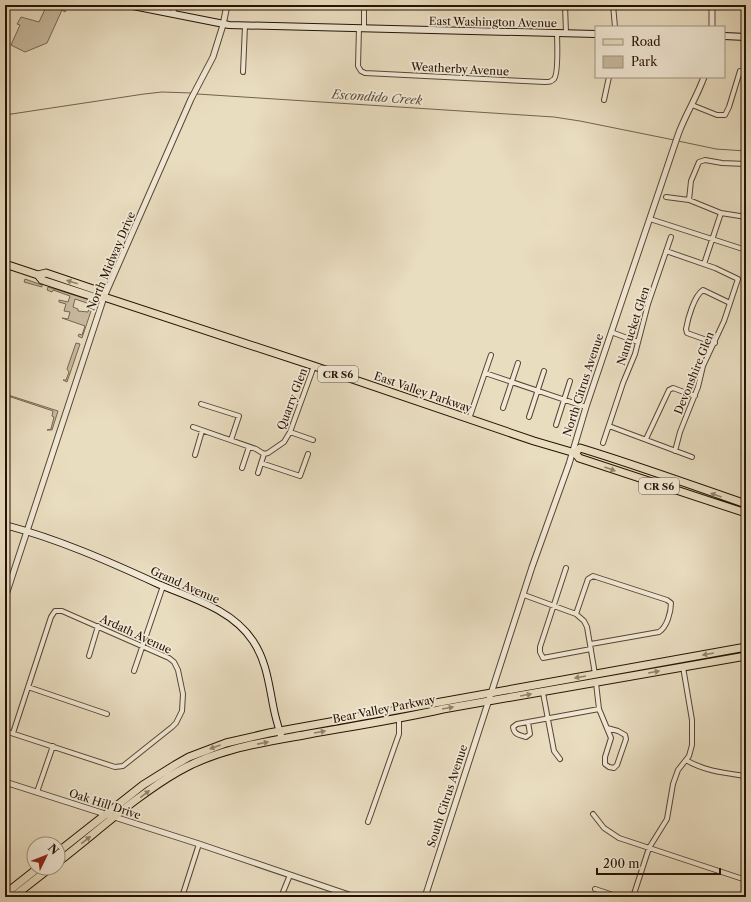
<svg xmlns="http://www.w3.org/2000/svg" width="751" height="902" font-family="'Libre Caslon Text',serif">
<rect width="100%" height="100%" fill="#e9ddc0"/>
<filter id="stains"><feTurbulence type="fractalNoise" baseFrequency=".005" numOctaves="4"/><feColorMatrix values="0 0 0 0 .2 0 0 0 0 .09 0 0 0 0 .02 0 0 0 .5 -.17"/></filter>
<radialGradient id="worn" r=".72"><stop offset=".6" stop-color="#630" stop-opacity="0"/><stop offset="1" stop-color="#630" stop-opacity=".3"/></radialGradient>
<path fill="#c8baa0" stroke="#776652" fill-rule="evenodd" d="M47,5H68L65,12L62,10L47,43L25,52L11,45L20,25L17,24L21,17L39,22Z
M25,279L42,285V287L24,282Z
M48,287L90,300L93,305L82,338L78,336L79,334L82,335L85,326L62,318L68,319L70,312L64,311L66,304L59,302V300L68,302L70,296L53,290L52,292L47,290ZM75,299L90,304L88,312L78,311V309L73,307Z
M76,343L80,344L67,382L63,380H66L69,372L67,369Z
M5,394L58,411L52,430H47L51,429L54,417L52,416L53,411L5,395Z"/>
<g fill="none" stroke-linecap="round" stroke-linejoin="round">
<path stroke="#73624e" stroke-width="1" d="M197,94L554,117L580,121L674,140
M5,115L144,94L162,92L191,93
M678,141L716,149L746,151"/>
<g stroke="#574532" stroke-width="6">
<path id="minor" d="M364,5V29
M565,5L566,33
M613,5L615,27
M173,14L175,5
M359,28L358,66L361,71L365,73L545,82C549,82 551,82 554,79C559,73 557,42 557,33
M243,72L245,26
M604,100L609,77
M692,105L717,115H725L729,107L740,71
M666,197L689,200L721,213L746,217
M689,200L691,181L699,162L705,160L722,163L746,164
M650,219L746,250
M666,251L715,268L738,279L724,321L703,366L698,387L680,432L675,451
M704,264L721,213
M611,332L638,342
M715,343L687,333L686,329C688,318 694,296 703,290L730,303
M485,373L586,407
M201,404L239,416L231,440
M503,408L518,363
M529,417L544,371
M469,419L491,355
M556,425L570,381
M609,426L692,457
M193,427L256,449L264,454
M290,432L313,440
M646,439L669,390L673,388L695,396
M603,443L623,383L635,354L648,304L671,237
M264,454L268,453L284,442L290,432L314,366
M195,455L202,431
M261,463L300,476L308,454
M242,468L249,447
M258,473L264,454
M566,568L540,647V652L543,658L591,649
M524,595L576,614L584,621L587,627L595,674
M576,614L588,579L593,576L667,600L671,603C671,612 667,627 659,632L591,644
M89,656L98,626
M134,671L163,586
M596,683L599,709L611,738L605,757V764L609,767L614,768L617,765L626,739L625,735L618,731L607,728
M28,687L107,714
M543,693L554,751L560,759
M528,722L599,709
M528,722L530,734L526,737C520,735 514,735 513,727L517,724Z
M5,731C42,743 79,755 115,767L123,766L172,727L176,723L182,711L183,694L178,670L174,662L169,658L62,611H55L51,617L13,733
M686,760C704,771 725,773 746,776
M37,792L53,746
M593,814L604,828L619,838L746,880
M368,822L399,734V719
M595,889L619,897
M21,890L27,897
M182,897L199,844
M281,897L290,875
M633,897L649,848L667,819L673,784L678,770L689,756L692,745V720L683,667"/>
</g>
<g stroke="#574532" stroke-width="7">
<path id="tertiary" d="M712,5V27
M5,598L104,297L191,99L213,57L223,25L227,5
M5,782L199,844L355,897
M425,897L532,567L569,464L586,407L678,135C685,115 697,97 704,77"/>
</g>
<g stroke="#261203" stroke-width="8">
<path id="secondary" d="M128,5L229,25L596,34
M724,36L746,37
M5,525C58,539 108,561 158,584C191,598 232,609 253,641C267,662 269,686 274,710C276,720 279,729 282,739"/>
</g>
<g stroke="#261203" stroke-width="9">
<path id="primary" d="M5,264L38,275L42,280L94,297H104L314,366L534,441L575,453L579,458L746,513
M38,275L46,273L96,290L104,297
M575,453L580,448C636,465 691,485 746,504
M58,852L143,785L175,765L189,757L226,743L269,733L746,647
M58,862C97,832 137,795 179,771C219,748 265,742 309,734C354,726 399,719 443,709L746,656
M5,894L38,868
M13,897L50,868"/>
</g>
<use href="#minor" stroke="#f1e9d6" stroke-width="4"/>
<use href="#tertiary" stroke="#f1e9d6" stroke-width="5"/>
<use href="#secondary" stroke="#f1e9d6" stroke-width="6"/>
<use href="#primary" stroke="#e9ddc0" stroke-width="7"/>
</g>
<defs><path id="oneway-solid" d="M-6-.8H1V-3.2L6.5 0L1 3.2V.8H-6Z"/></defs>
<g fill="#91826b">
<use href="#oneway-solid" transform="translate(72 282) rotate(-162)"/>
<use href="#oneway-solid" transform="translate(610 469) rotate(20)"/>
<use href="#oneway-solid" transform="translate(716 495) rotate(-161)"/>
<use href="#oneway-solid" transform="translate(708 654) rotate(170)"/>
<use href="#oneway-solid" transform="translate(654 672) rotate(-10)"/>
<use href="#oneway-solid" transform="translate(580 677) rotate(170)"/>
<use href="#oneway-solid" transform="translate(526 695) rotate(-10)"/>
<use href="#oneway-solid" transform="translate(448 708) rotate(-10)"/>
<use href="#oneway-solid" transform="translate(320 732) rotate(-10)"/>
<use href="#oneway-solid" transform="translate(263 743) rotate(-11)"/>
<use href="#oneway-solid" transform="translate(215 747) rotate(160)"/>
<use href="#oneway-solid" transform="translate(145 794) rotate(-37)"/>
<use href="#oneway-solid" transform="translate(86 840) rotate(-38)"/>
</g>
<g text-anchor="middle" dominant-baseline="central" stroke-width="3.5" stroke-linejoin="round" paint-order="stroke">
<g fill="#f1e9d6" stroke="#635242" stroke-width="1">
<rect x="318" y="366" width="40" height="16" rx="3"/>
<rect x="639" y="478" width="40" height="16" rx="3"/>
</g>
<g font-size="10" font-weight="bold" fill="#261203">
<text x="338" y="374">CR S6</text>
<text x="659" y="486">CR S6</text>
</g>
<g font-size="11" fill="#261203" stroke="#f1e9d6">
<text transform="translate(493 22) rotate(1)">East Washington Avenue</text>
<text transform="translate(460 69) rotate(3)">Weatherby Avenue</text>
<text transform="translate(111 261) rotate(-67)">North Midway Drive</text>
<text transform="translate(633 326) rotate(-72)">Nantucket Glen</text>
<text transform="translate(694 373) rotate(-68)">Devonshire Glen</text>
<text transform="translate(583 385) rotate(-72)">North Citrus Avenue</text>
<text transform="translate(423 392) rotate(19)">East Valley Parkway</text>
<text transform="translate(292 399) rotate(-69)">Quarry Glen</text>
<text transform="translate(185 585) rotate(24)">Grand Avenue</text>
<text transform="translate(136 634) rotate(25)">Ardath Avenue</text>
<text transform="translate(384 709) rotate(-11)">Bear Valley Parkway</text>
<text transform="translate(447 796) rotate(-72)">South Citrus Avenue</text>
<text transform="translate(105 804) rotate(18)">Oak Hill Drive</text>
</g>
<g font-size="12" font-style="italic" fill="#604e3b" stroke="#f1e9d6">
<text transform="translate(377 97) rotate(4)">Escondido Creek</text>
</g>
</g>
<rect width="751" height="902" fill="none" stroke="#e9ddc0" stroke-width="20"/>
<rect x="6" y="6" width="739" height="890" fill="none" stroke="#261203" stroke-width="2"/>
<rect x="10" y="10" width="731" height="882" fill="none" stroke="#261203"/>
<rect x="595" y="26" width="130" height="52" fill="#f1e9d6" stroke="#a09382"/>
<rect x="603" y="39" width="20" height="6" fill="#e9ddc0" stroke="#a09382"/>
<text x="631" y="46" font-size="12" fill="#261203">Road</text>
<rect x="603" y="56" width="20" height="12" fill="#c8baa0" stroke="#a09382"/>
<text x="631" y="66" font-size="12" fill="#261203">Park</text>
<g transform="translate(46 856) rotate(47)"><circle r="19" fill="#f1e9d6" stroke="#a09382"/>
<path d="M0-3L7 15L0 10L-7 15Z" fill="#8f2418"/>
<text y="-6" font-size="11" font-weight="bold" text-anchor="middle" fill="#261203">N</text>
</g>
<path d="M597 868v6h123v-6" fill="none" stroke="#261203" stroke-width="2"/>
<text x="603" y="868" font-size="12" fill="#261203" stroke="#f1e9d6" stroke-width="3" paint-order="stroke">200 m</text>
<rect width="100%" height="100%" filter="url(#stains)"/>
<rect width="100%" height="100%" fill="url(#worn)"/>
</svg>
